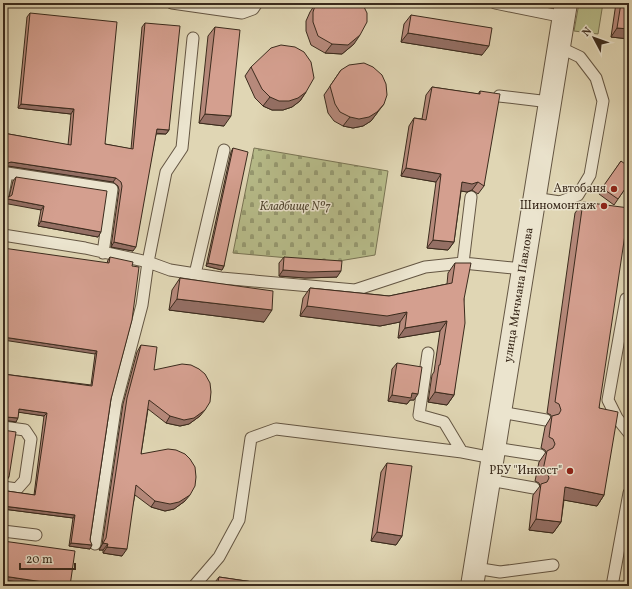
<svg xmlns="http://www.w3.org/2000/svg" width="632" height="589" font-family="Vollkorn,serif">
<defs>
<pattern id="cemetery-stones" width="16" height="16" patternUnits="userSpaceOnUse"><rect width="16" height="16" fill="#b7bc8a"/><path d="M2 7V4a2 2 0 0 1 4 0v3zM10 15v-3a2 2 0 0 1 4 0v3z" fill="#969970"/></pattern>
</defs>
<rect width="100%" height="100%" fill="#e0d6b4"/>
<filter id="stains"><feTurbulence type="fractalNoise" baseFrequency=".005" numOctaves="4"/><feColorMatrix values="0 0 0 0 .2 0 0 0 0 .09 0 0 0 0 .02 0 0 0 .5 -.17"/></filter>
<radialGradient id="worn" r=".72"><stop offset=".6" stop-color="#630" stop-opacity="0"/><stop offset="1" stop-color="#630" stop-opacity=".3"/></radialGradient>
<path fill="#b7bc8a" stroke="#797454" d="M579,3H603L598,34L574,31Z"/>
<path fill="url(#cemetery-stones)" stroke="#797454" d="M254,148L388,171L375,255L333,262L233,253Z"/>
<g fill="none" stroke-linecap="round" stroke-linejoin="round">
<g stroke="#645643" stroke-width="13">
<path id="service" d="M172,3L242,13L253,9L257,3
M495,3L564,17
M499,96L550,102
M3,195L7,173L112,189L103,253
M534,198L560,202L578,195L590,175L603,101L596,78L580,57L559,47
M3,235L85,248L148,262L170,270L221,278L355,290L425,267L463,263L523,269
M463,263L471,197
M195,274L224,150
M629,299H626L608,400L617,418L629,433
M428,353L419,415L444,422L462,452
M500,412L546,420
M3,427L25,430L31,439L25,480L17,489L3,487
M494,448L540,455
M489,480L534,488
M3,531L36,535
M95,544L116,403L142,305L148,262L166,172L182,148L193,38
M475,568L500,572L553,565
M194,586L219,557L239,520L251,438L276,429L462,452L493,458
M612,586L629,493"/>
</g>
<g stroke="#645643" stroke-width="24">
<path id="minor" d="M472,586L566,3"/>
</g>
<use href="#service" stroke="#ebe4ce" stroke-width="11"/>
<use href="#minor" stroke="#ebe4ce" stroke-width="22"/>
</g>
<path fill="#b6897b" stroke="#3b2b1d" d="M316,3L354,44L342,54L325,53L311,45L306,31V21L310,12Z
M616,3H629V39L611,37Z
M30,13L105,144L131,149L142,27L145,23L169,130L166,134H156L133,251L111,247L119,190L118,186L113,182L8,166L3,168V133L68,145L71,114L18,108L27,17Z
M411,15L482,55L401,42L404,24Z
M215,27L224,126L199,123L208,36Z
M251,67L306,92L300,101L292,107L283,110H272L263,106L255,98L245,76Z
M341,70L377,113L371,121L363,126L353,128L343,126L334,121L328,113L324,95Z
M432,87L478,94L480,91L484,186L478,194L472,190L467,192L461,191L454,242L448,250L427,248L436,182L401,176L409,126L414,118L422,119L426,95Z
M233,148L224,266L222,270L206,266L231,152Z
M621,161L629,183L614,205L599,194Z
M16,177L98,237L38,226L41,210L4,198L9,197L13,181Z
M583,202L599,408L604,495L597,506L564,500L561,522L553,533L529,530L533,495L540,486L539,483L535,481L539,462L546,452L545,450L541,448L545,427L551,417V415L547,413L575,213Z
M110,257L111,399L90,540V549L69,546L73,518L3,509V490L7,491L34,495L44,416L19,412L16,422L4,420L3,374L91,385L107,263L108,260Z
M284,257L337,277L305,278L279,276V263Z
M455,263L464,299L454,395L447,405L428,402L432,375L434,372L440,331L398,338L400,322L380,326L300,316L303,298L310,288L389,296L447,284L448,273Z
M180,278L264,322L169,310L172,290Z
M141,345L154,370L200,416L189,424L180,426L166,423L148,409L141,454L185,501L174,509L165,511L151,507L135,495L122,556L103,553V550H99L102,545L123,404L137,352Z
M397,363L414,400H410L407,404L388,401L392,369Z
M387,463L402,536L396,545L371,541L381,472Z
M219,577L280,586H212Z"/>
<path fill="#946f64" stroke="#3b2b1d" d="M617,28L629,29V39L611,37Z
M408,33L489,46L482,55L401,42Z
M360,35L354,44L342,54L325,53L332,44Z
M306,92L300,101L292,107L283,110H272L263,106L270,97Z
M21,104L74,109L71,114L18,108Z
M384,104L371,121L363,126L353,128L343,126L350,117Z
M205,114L231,116L224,126L199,123Z
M157,129L169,130L166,134L154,133Z
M11,162L116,178L113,182L8,166L3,168L5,164Z
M406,168L441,174L436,182L401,176Z
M462,182H478L472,190L467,192L456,190Z
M3,198L44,206L41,210L3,203Z
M41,221L101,232L98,237L38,226Z
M433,240L454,242L448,250L427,248Z
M114,242L136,247L133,251L111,247Z
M208,263L224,266L222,270L206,266Z
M283,270L341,271L337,277L305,278L279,276Z
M177,299L272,310L264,322L169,310Z
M307,306L407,312L400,322L380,326L300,316Z
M447,321L440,331L398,338L405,328Z
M3,337L97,351L95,354L3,340Z
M435,392L454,395L447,405L428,402Z
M412,393L418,394L414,400H410L407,404L388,401L392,395Z
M19,409L47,413L44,416L17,412Z
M205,410L200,416L189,424L180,426L166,423L170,416Z
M6,417L18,418L16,422L3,420V418Z
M3,477H9L7,480L3,481Z
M565,487L604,495L597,506L558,499Z
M190,495L185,501L174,509L165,511L151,507L155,501Z
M3,506L75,515L73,518L3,509Z
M536,519L561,522L553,533L529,530Z
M377,532L402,536L396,545L371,541Z
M71,543L92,545L90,549L69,546Z
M103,543L108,544L103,550H99Z
M107,547L127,549L122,556L103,553Z
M3,576L70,586H47L3,580Z"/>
<path fill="#d49f8f" stroke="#3b2b1d" d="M316,3H362L367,13V22L360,35L348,45L332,44L318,36L313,22V12Z
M621,3H629V29L617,28Z
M30,13L117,22L105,144L133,149L145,23L180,26L169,130L157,129L136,247L114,242L122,186L121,182L116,178L11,162L5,164L3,168V133L71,145L74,109L21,104Z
M411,15L492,28L489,46L408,33Z
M215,27L240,30L231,116L205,114Z
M281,45L295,47L304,52L311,62L314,78L306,92L298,98L289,101H279L270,97L262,89L251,67L271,48Z
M364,63L373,67L382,75L386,84L387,95L384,104L377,112L369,117L359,119L350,117L340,112L335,104L330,86L341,70L349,65Z
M432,87L480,94V91L500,94L484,186L478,182L472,184L462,182L454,242L433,240L441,174L406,168L414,118L426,120Z
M233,148L248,152L224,266L208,263Z
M621,161L629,167V183L618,199L602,188Z
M16,177L107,191L101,232L41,221L44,206L3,198V196L4,198L9,197L12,195Z
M583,202L629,208L599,408L618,412L604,495L565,487L561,522L536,519L541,484L547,482L549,478L547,472L543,470L547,451L553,448L555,444L553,439L549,437L552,416L559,414L561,410L559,404L555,402Z
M3,248L109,263L110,257L133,262L132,266L139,267L132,320L111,399L90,540L92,545L71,543L75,515L3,506V490L7,491L35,495L47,413L19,409L18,418L6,417L3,418V374L92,386L97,351L3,337Z
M284,257L342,261L341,271L309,272L283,270Z
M455,263H471L464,299L465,323L454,395L435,392L439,365H440L447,321L405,328L407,312L387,316L307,306L310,288L389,296L452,283Z
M180,278L273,291L272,310L177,299Z
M141,345L157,347L154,370L182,364L191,365L199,369L205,374L210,383L211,392L210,402L205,410L194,418L184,420L170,416L149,400L141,454L168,449L176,450L185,454L190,459L195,467L196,477L195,486L190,495L179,502L170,504L155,501L136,485L127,549L107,547L108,544L103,543L106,538L127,398Z
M397,363L422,367L418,394L412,393L411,398L392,395Z
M3,430L16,432L9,477H3Z
M387,463L412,466L402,536L377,532Z
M3,541L75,551L70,586L3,576Z
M219,577L280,586H217Z"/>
<g fill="#8f2418" stroke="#ebe4ce" stroke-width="1.5">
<circle cx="614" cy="189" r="4"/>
<circle cx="604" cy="206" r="4"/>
<circle cx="570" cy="471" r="4"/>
</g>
<g text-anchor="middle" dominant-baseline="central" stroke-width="3" stroke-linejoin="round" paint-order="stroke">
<g font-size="12" fill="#3b2b1d" stroke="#ebe4ce" text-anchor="end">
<text x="606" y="189">Автобаня</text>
<text x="596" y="206">Шиномонтаж</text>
<text x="562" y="471">РБУ "Инкост"</text>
</g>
<g font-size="12" font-style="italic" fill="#544833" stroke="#ebe4ce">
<text x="295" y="207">Кладбище №7</text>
</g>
<g font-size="12" fill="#3b2b1d" stroke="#ebe4ce">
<text transform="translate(519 295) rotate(-81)">улица Мичмана Павлова</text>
</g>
</g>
<rect width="632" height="589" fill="none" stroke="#e0d6b4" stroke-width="16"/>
<rect x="4" y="4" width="624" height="581" fill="none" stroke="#3b2b1d" stroke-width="2"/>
<rect x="8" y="8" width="616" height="573" fill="none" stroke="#3b2b1d"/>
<g transform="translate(594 38) rotate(311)" stroke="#ebe4ce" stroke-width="3" paint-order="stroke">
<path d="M0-3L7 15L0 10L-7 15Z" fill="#3b2b1d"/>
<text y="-6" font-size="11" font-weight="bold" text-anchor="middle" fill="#3b2b1d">N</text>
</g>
<path d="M20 563v6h55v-6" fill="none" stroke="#3b2b1d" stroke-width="2"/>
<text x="26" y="563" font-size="12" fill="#3b2b1d" stroke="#ebe4ce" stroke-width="3" paint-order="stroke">20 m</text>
<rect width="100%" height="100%" filter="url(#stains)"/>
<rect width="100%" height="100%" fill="url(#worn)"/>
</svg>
